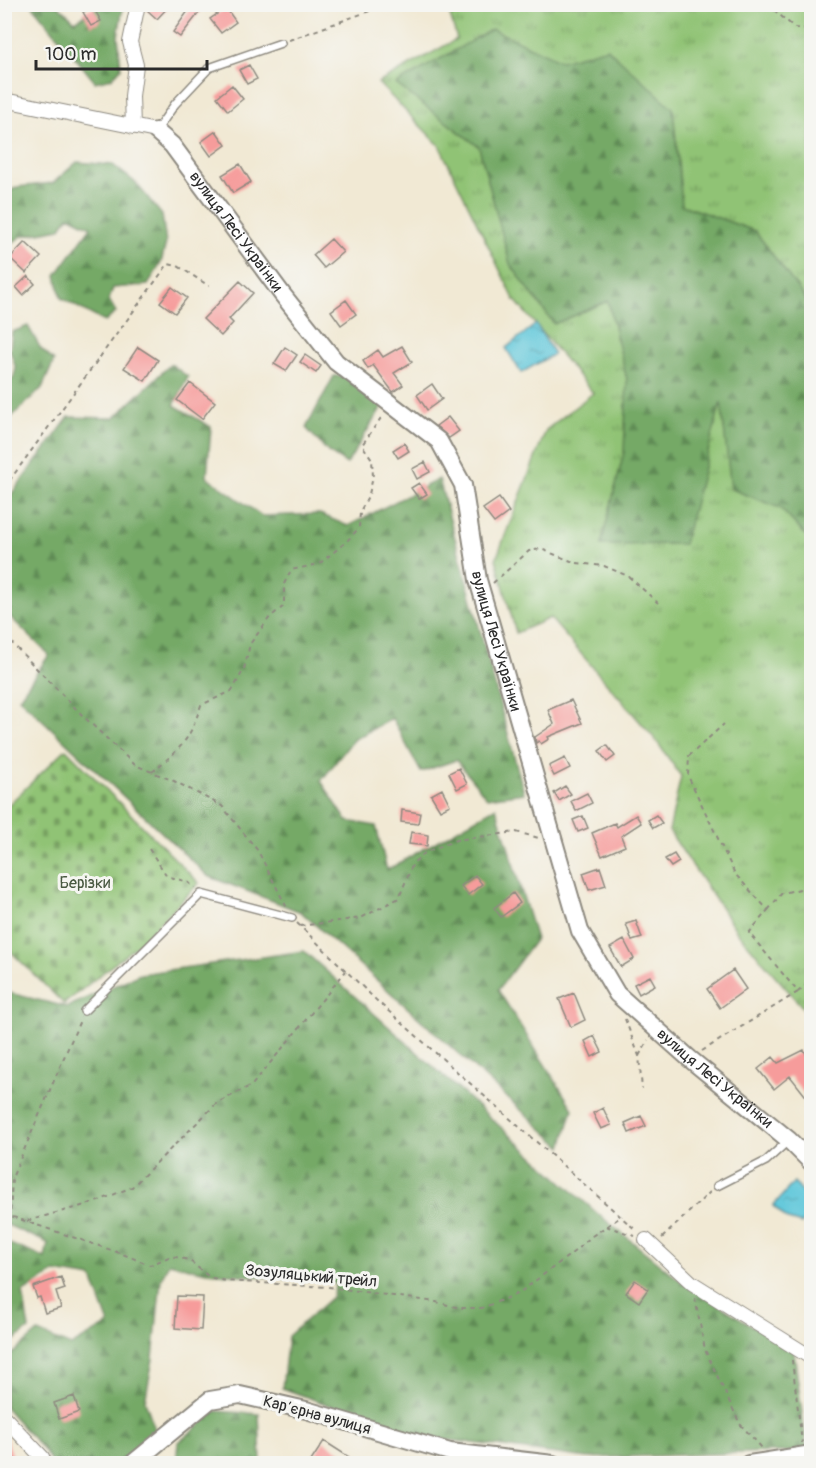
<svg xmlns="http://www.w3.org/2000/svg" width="816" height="1468" font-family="Pangolin,sans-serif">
<defs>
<pattern id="grass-tufts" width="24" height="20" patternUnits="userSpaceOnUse" patternTransform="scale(1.5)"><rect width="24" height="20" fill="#90c375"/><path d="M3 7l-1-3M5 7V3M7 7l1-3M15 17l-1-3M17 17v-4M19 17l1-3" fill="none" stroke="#769f60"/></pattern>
<pattern id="forest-firs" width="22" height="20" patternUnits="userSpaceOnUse" patternTransform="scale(1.5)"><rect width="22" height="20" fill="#74a966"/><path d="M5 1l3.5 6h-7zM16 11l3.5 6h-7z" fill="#5f8a54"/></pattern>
<pattern id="cemetery-stones" width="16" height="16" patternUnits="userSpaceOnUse" patternTransform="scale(1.5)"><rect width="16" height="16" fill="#90c375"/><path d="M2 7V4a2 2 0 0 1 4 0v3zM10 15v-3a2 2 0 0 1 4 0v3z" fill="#769f60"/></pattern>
<pattern id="water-ripples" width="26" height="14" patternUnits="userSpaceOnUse" patternTransform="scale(1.5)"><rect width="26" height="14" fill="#5ec7da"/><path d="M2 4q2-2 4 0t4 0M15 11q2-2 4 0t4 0" fill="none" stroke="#4ea2b1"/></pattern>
</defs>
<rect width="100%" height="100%" fill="#f6f6f2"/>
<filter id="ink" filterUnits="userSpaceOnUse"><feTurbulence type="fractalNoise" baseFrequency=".0167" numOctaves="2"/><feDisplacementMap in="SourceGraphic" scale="12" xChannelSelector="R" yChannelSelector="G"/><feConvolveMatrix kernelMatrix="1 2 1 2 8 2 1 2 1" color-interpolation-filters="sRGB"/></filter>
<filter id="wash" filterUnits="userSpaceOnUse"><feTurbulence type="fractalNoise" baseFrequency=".008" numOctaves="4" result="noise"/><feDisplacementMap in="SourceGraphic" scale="24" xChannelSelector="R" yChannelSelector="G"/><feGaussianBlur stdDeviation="1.35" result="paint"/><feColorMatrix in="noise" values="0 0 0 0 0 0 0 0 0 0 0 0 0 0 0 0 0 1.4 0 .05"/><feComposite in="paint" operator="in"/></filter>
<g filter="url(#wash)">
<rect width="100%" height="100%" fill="#f1e9d4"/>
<path fill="url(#grass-tufts)" stroke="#5e7750" stroke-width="1.5" d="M447,5H811L812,1007L805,1010L738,933L669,831L681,776L655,739L550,618L516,633L496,559L546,430L593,393L514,299L439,145L378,83L457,39Z"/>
<path fill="url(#forest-firs)" stroke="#506a48" stroke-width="1.5" d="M32,5H58L75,21L101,5H121L123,7L118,36L121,68L112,78L95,82Z
M492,29L561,61L607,48L673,108L682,205L755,231L811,306V541L780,508L731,489L721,402L684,544L601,545L624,452L627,380L608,301L554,324L510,264L479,147L396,84Z
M77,162L113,165L136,183L162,215L166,243L161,263L148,285L113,288L109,300L116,312L105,322L61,298L56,275L91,227L69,216L60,229L22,236L6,247L5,246V194L17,187L53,183Z
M28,326L41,349L54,361L42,388L5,423V378L13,379L16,369L10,350L12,332Z
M171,364L188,377L174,405L211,427L207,477L262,516L320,514L348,526L439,479L524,793L487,798L456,760L421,772L392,718L353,740L321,781L347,821L376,826L387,870L496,807L536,939L498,990L573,1109L562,1147L301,912L208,876L19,698L49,655L5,612L4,504L69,417L114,418Z
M334,376H347L383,405L347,464L328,452L306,428Z
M304,951L598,1214L682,1282L794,1352L807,1451L588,1458L411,1435L282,1388L288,1336L332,1297L336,1283L206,1272L169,1263L161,1279L153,1359L145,1401L157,1435L122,1460L111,1463H52L45,1452L5,1407V1360L38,1332L71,1346L109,1324L92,1278L55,1272L23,1292L29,1329L5,1347V1242L45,1258L48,1243L5,1224V992L67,1007L140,974Z
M216,1411L259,1414L261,1463H176L178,1443Z"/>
<path fill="url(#cemetery-stones)" stroke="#5e7750" stroke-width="1.5" d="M66,749L199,883L136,946L64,1004L5,946L4,809Z"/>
<path fill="url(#water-ripples)" stroke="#447982" stroke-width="1.5" d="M536,324L554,354L521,373L506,348Z
M794,1182L811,1203V1215L801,1224L788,1220L773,1206Z"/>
<g id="blocks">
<path fill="#f69c9b" d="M147,4H171L157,19L146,9Z
M193,4H206L180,37L173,32Z
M93,7L101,21L91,26L83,12Z
M226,8L236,22L221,33L210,19Z
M249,65L257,79L247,84L239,70Z
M232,85L243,99L228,111L217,97Z
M216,131L226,145L211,156L201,142Z
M240,164L251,182L233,193L222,175Z
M331,239L343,252L324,268L313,255Z
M25,242L41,257L26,273L10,258Z
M28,276L35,284L23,295L16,287Z
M240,281L253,293L229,319L233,323L221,336L203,319Z
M172,287L187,298L175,313L160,302Z
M346,300L356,314L341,325L331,311Z
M402,346L412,362L394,373L403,385L393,392L373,365L368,369L363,361L378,350L383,357Z
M138,347L158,360L145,381L124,368Z
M285,347L297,355L286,371L274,364Z
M305,355L321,366L316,373L300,362Z
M190,383L215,402L202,419L177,400Z
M432,384L442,399L427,410L417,395Z
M448,417L459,431L449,438L436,426Z
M404,443L409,451L398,458L393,450Z
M425,462L430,472L417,479L412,469Z
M419,483L427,494L419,499L411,488Z
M499,498L509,512L494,523L483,509Z
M571,700L582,723L548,737L549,739L541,744L539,741L536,743L535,737L554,724L548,710Z
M607,745L615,756L607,762L599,751Z
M565,758L570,768L554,776L549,766Z
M459,768L467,784L457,789L449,773Z
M565,786L571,794L559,801L554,793Z
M442,789L450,805L440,810L431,795Z
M587,793L592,803L576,811L571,801Z
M402,810L420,813L418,824L401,822Z
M636,815L641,823L621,836L625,846L602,856L592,833L615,823L617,827Z
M656,815L662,823L653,828L648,820Z
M583,816L588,828L578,832L573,820Z
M411,832L428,835L427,846L409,844Z
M674,854L679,862L671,867L665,859Z
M600,867L606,885L589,890L583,873Z
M475,875L482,884L468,895L461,886Z
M513,893L520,903L501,917L494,908Z
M636,921L642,938L632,941L626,924Z
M624,940L634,959L621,967L610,948Z
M733,970L746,989L720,1008L707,989Z
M650,976L655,985L639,994L634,984Z
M574,993L585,1020L571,1027L559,999Z
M594,1036L602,1052L592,1057L585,1041Z
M804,1050L812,1065V1104L790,1076L774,1089L758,1069L773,1057L778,1063Z
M603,1108L611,1125L601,1129L593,1113Z
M641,1116L646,1126L629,1133L625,1123Z
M61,1277L65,1289L56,1292L61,1308L45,1313L40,1297L37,1298L33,1287Z
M635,1280L648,1289L639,1302L626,1293Z
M177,1296L203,1297L201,1330L175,1328Z
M74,1396L79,1412L59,1419L54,1403Z
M4,1435H5L16,1464H4Z
M324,1441L349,1457L345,1464H309Z"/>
</g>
</g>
<g filter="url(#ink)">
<use href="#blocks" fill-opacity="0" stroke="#8e8a80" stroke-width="1.5"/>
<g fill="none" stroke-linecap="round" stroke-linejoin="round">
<g stroke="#8e8a80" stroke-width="10">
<path id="service" d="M156,131L175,104L209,68L281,43
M84,1011L201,894L292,918
M717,1186L766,1161L789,1140"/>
</g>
<g stroke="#8e8a80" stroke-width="16">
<path id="minor" d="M4,100L156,131
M133,127L132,96L136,65L130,42L138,4
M646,1240L692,1283L812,1358
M4,1417L42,1457L45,1464"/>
</g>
<g stroke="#8e8a80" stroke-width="20">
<g id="tertiary">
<path id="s1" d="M156,131L172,145L282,294L336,362L439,441L463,485L478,580L580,931L617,994L690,1059L789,1140L812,1163"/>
<path d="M132,1464L210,1400L240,1395L306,1410L450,1452L553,1464"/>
<path d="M749,1464L812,1454"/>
</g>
</g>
<path stroke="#8e8a80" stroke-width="2" stroke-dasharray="4.5 4.5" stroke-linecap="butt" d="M767,4L795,28L812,29
M289,40L389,4
M4,118L10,139L6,157
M4,488L168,264L178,266L209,286
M493,583L529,551L541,549L576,563L604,566L628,576L658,603
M4,635L83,716L135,765L174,781L222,806L258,851L287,908
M152,772C181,748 189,742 201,705L232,691L244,669L250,644L270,617L284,606V584L291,570L319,564L346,542L359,528L360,512L369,494L373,477L372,459L362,445L383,415
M149,849L167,876L188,882L195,888
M768,910L782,893L805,888L812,889
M297,923L376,1000L637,1231
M300,926L361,918L399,898L413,863L426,852L456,840L516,832L539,838
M798,992L812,979
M625,1019L639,1056L642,1089
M702,1051L798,992L749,933L768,910L735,874L688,776L689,756L724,724
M639,1056L648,1040
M4,1183L12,1178
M4,1214L120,1253L150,1265L171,1256L189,1260L209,1277L226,1281L329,1287L436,1302L460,1308H482L519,1293L575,1251L592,1236L622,1216
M27,1221L96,1202L132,1187L217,1103L252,1085L346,971
M606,1226L635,1236
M4,1237L10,1216L12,1178L81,1018
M662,1238L710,1192
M695,1298L705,1350L740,1424L763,1449
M792,1360L802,1443"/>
<use href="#service" stroke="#fff" stroke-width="7"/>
<use href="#minor" stroke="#fff" stroke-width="14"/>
<use href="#tertiary" stroke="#fff" stroke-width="16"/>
</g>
</g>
<g text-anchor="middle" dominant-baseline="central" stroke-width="6" stroke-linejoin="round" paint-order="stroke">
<g font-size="16" fill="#2b2b2b" stroke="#f6f6f2">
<text stroke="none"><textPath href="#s1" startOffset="129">вулиця Лесі Українки</textPath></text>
<text stroke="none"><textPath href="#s1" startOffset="633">вулиця Лесі Українки</textPath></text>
<text stroke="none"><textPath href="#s1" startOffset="1137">вулиця Лесі Українки</textPath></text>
<text transform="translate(311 1276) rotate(5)">Зозуляцький трейл</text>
<text transform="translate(317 1415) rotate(15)">Карʼєрна вулиця</text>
</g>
<g font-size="16" fill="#495941" stroke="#f6f6f2">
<text x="85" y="883">Берізки</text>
</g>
</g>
<rect width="816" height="1468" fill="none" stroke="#f6f6f2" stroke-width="24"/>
<path d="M36 60v9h171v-9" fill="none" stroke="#2b2b2b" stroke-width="3"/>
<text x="45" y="60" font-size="18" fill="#2b2b2b" stroke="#f6f6f2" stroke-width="4.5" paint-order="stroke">100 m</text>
</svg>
